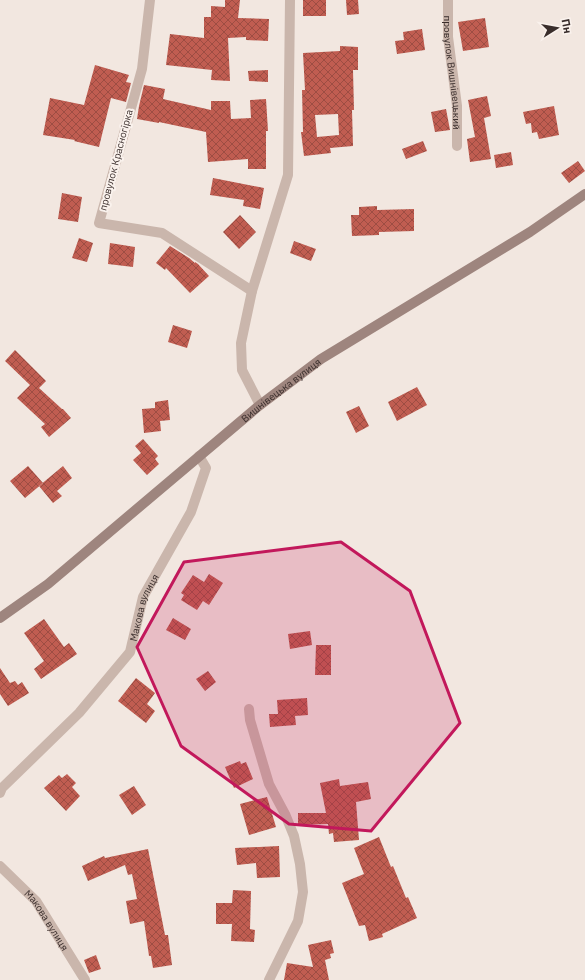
<svg xmlns="http://www.w3.org/2000/svg" width="585" height="980" font-family="'IBM Plex Sans',sans-serif">
<defs>
<pattern id="building-cross-hatch" width="8" height="8" patternUnits="userSpaceOnUse"><rect width="8" height="8" fill="#c05d51"/><path d="M0 0l8 8M0 8l8-8" fill="none" stroke="#9d4d43"/></pattern>
</defs>
<rect width="100%" height="100%" fill="#f2e7e0"/>
<path fill="url(#building-cross-hatch)" fill-rule="evenodd" d="M225,0H240L238,18L269,19L268,41L246,40V37L228,38L230,81L211,80L212,70L166,65L170,34L204,38V17H211V6L225,7Z
M303,0H326V16H303Z
M346,0H358L359,14L347,15Z
M485,18L489,47L463,51L458,22Z
M422,29L425,50L397,54L395,41L404,40L403,32Z
M340,46L358,47V70H353L354,110H352L353,146L330,148L331,153L304,156L301,132H303L302,90H305L303,53L340,51ZM338,114L339,135L317,137L315,115Z
M95,65L129,75L126,82L131,83L126,102L111,98L99,147L74,141L75,140L43,135L50,98L84,105Z
M268,70V82L249,81L248,71Z
M144,85L165,89L163,99L211,110V101H230L231,119L251,118L250,100L266,99L268,131H266V169H248V159L208,162L206,132L159,122V123L137,119L139,106Z
M487,96L491,116L484,118L491,159L470,162L467,139L475,137L468,100Z
M554,106L559,135L539,139L537,132L532,133L531,123L526,124L523,112Z
M446,109L450,130L435,132L431,112Z
M423,141L427,151L406,159L402,149Z
M511,152L513,165L496,168L494,155Z
M578,161L585,171L569,183L561,173Z
M213,178L264,188L260,209L243,206L244,200L210,195Z
M62,193L82,197L78,222L58,219Z
M377,206V210L414,209V231L379,232V235L352,236L351,215H359V207Z
M240,215L256,232L239,249L223,232Z
M79,238L93,243L87,262L72,258Z
M294,241L316,249L311,261L290,253Z
M110,243L135,247L133,267L108,264Z
M170,246L189,258L195,263V262L198,264L209,276L190,293L166,268L165,270L156,263Z
M173,325L192,331L187,348L168,342Z
M15,350L46,381L39,388L62,409H63L71,418L49,437L41,427L45,424L17,398L30,385L5,361Z
M417,387L427,405L397,421L388,402Z
M168,400L170,420L160,421L161,431L144,433L142,409L155,408V402Z
M359,406L369,426L356,433L346,412Z
M143,439L158,456L155,459L159,464L147,475L133,460L141,453L135,446Z
M28,466L43,483L25,498L10,481Z
M63,466L72,478L57,491L62,496L53,503L39,486Z
M209,574L223,583L209,605L203,601L197,610L181,600L184,595L181,593L193,575L204,582Z
M173,618L191,629L185,640L166,630Z
M44,619L64,647L69,643L77,654L41,679L34,669L44,661L24,633Z
M310,631L312,645L290,649L288,634Z
M316,645H331V675H315Z
M0,668L10,683L15,681L18,685L22,682L29,693L8,706L0,694Z
M208,671L216,682L205,691L196,679Z
M136,678L155,693L147,704L155,711L146,723L118,701Z
M307,698L308,715L295,716L296,725L270,727L269,714H278L277,700Z
M240,761L241,764L246,762L253,779L234,788L225,767Z
M67,774L76,783L72,787L80,796L66,811L44,788L59,775L62,778Z
M339,779L340,786L368,782L371,799L356,802L359,840L334,842L333,833L329,834L328,824L298,825V813H326L320,783Z
M134,786L146,805L132,815L119,795Z
M267,797L276,827L249,835L240,804Z
M379,837L391,867L393,866L406,898L408,897L417,918L382,934L383,937L369,941L365,925L359,926L342,883L364,874L354,848Z
M279,846L280,877L257,878L256,863L237,865L235,848Z
M148,849L165,935H168L172,965L153,968L151,956H149L144,921L130,924L126,901L137,899L132,874L128,875L125,865L88,881L82,866L104,856L105,858Z
M233,890L251,891L250,929L255,930L254,942L231,941L232,924H216V903H232Z
M331,940L334,953L330,954L331,958L325,960L329,980H284L287,963L313,967L308,945Z
M96,955L101,969L89,973L84,960Z"/>
<g fill="none" stroke-linecap="round" stroke-linejoin="round">
<g stroke="#cab6ac" stroke-width="10">
<path d="M150,0L142,69L99,223L162,233L252,291"/>
<path id="s1" d="M448,0V37L457,106V146"/>
<path d="M260,405L242,370L241,343L252,291L288,175L290,0"/>
<path d="M249,709L250,720L269,784L285,814L294,836L300,864L303,892L298,921L269,980"/>
<path id="s2" d="M0,793L2,788L79,713L130,652L143,597L191,512L206,468L199,456"/>
<path id="s3" d="M0,866L36,901L85,980"/>
</g>
<path stroke="#9e857e" stroke-width="10" id="s4" d="M0,618L48,584L260,405L321,359L530,232L585,194"/>
</g>
<path fill="#c2185b" fill-opacity="0.2" stroke="#c2185b" stroke-width="3" stroke-linejoin="round" d="M341,542L410,591L460,723L371,831L289,824L181,746L137,647L184,562Z"/>
<g text-anchor="middle" dominant-baseline="central" stroke-width="4" stroke-linejoin="round" paint-order="stroke">
<g font-size="10" fill="#392d2b" stroke="#faf2ed">
<text stroke="none"><textPath href="#s1" startOffset="73">провулок Вишнівецький</textPath></text>
<text transform="translate(116 160) rotate(-75)">провулок Красногірка</text>
<text stroke="none"><textPath href="#s4" startOffset="362">Вишнівецька вулиця</textPath></text>
<text stroke="none"><textPath href="#s2" startOffset="239">Макова вулиця</textPath></text>
<text stroke="none"><textPath href="#s3" startOffset="72">Макова вулиця</textPath></text>
</g>
</g>
<g transform="translate(557 28) rotate(79)" stroke="#faf2ed" stroke-width="3" paint-order="stroke">
<path d="M0-3L7 15L0 10L-7 15Z" fill="#392d2b"/>
<text y="-6" font-size="11" font-weight="bold" text-anchor="middle" fill="#392d2b">Пн</text>
</g>
</svg>
